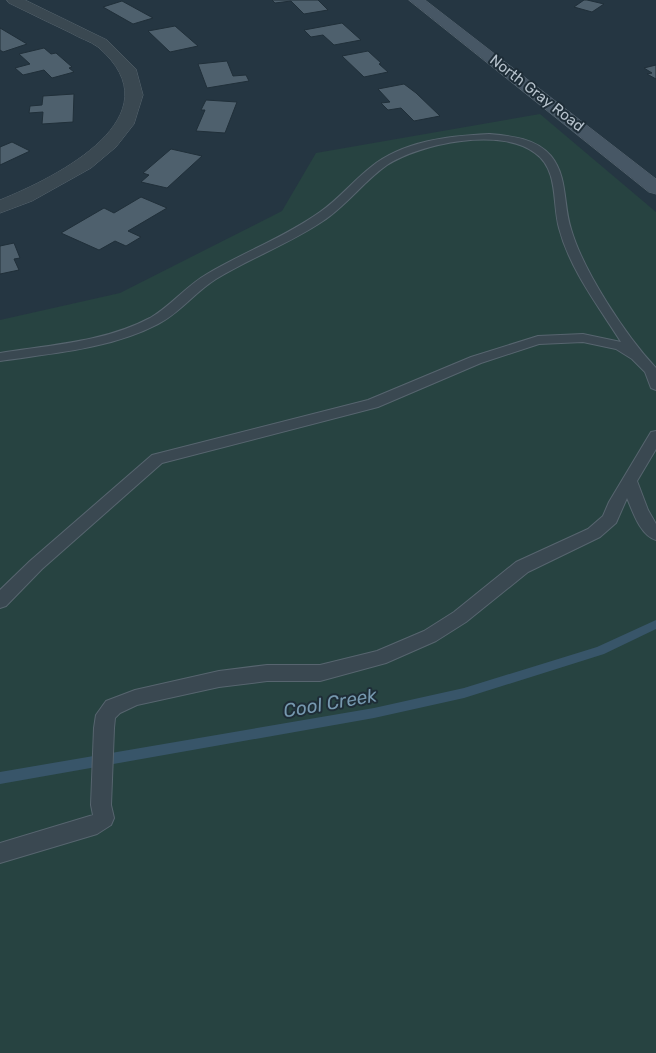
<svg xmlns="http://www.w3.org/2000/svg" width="656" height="1053" font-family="Rubik,sans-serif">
<rect width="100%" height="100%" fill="#253642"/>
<path fill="#274341" d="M540,114L656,212V1053H0V320L120,293L282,211L316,153Z"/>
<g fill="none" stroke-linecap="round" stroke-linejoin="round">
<path fill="#385569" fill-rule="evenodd" d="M656,620V629L604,654L464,698L374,718L0,784V772L374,708L464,688L597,647Z"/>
</g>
<path fill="#4e606d" stroke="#202f39" d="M272,0H318L328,10L304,14L291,1L275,3Z
M584,0H587L604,4L592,12L574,7Z
M122,1L153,18L133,24L103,7Z
M342,23L361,40L334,45L323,35L311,37L304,30Z
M175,26L198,46L170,52L148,31Z
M0,28L27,44L3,52L0,50Z
M44,48L51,54L56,53L72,67L69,68L74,72L52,78L44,70L23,75L15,68L30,64L19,54Z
M368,51L381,63L379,64L388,72L364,77L342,56Z
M227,61L233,76L246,75L249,81L207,88L198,64Z
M656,65V79L647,74L652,73L644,68Z
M404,84L416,93L440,116L414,121L401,108L388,110L381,103L390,102L378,89Z
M74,94L73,122L42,124L43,112L29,113L30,106L42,105L43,96Z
M206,100L237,102L225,133L196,131L205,110H201Z
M12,142L30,151L0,165V147Z
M171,149L202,156L167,188L141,182L149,175L143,173Z
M141,197L167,208L128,231L141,237L126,246L115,241L99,250L61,233L104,208L114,213Z
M14,243L20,258L14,259L19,270L0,274V246Z"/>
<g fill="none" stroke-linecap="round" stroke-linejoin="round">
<g stroke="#57656f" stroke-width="2">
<path id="lane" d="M489,134C511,136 536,138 551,156C568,177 563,204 571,229C583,271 626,336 656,368V390L651,388L645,372L632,359L616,349L583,342L539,344L481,363L378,407L162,463L42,569L6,606L0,608V590L30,561L152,455L368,400L471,357L538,336L583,334L621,342C599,307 570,270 559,228C552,203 559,170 535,153C502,127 421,143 387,165C364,181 347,205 323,221C289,244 250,258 216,279C195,292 180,313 158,324C110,349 53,353 0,361V353C50,345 105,342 150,318C171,306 186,286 207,274C244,252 285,237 320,212C339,199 353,181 371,167C403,141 448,136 489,134Z
M656,431V449L637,481L648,510L656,524V540C640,535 633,512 627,498L616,523L600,537L528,572L466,622L436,641L386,663L320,681H267L219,687L137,705L120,713L115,718L114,728L111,805L114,818L111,825L97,834L0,863V843L93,815L91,805L94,728L96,715L106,701L135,690L219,671L267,665H320L377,651L424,631L454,612L516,562L588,529L603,516L609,502L651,432Z"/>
</g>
<g stroke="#57656f" stroke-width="1">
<path id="street" d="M7,0H25L107,40L136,69L143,95L134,124L116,147L91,168L32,201L0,213V200C57,177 179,116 98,47C90,41 79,38 71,33C50,23 29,13 9,3Z"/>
</g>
<g stroke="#57656f" stroke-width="1">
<path id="secondary" d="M409,0H425L656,179V194L649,192Z"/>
</g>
<use href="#lane" fill="#3a4851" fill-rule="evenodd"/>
<use href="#street" fill="#3a4851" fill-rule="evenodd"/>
<use href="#secondary" fill="#475765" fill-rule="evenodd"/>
</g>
<g text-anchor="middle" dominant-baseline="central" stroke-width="4" stroke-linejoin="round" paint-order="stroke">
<g font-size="15" fill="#b6c2cc" stroke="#1e2d37">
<text transform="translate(537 93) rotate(38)">North Gray Road</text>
</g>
<g font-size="19" font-style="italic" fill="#7698af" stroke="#1e2d37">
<text transform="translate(330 703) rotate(-10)">Cool Creek</text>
</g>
</g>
</svg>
